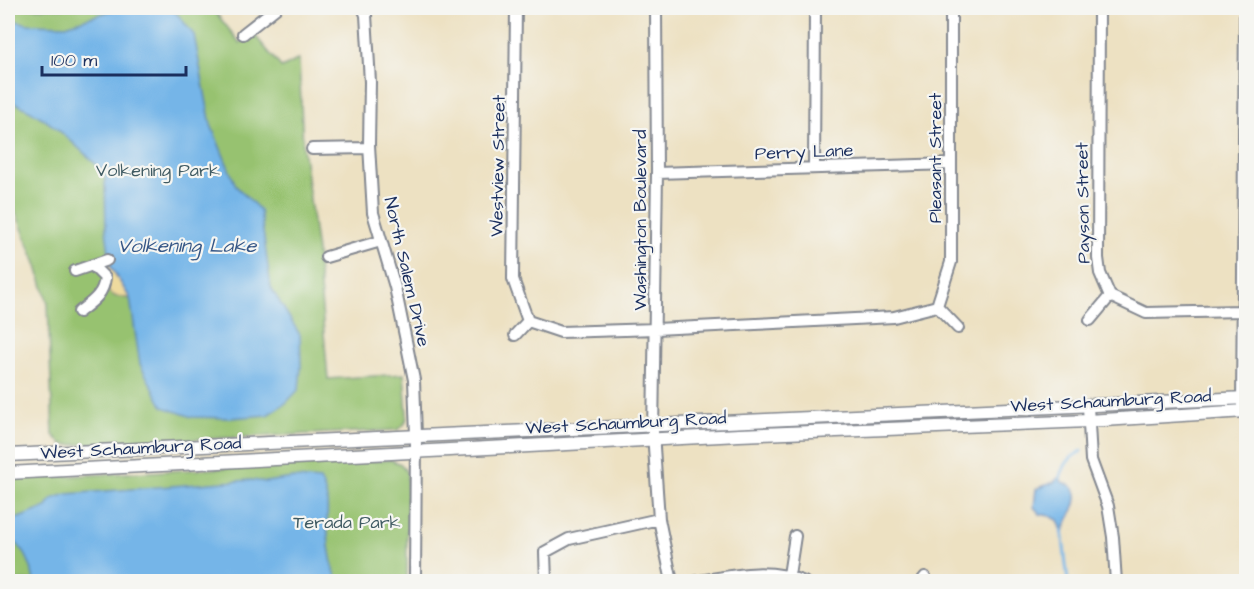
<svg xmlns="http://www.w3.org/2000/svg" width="1254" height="589" font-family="'Architects Daughter',sans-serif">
<rect width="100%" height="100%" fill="#f6f6f2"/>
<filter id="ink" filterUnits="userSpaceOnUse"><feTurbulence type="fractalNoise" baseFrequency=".0167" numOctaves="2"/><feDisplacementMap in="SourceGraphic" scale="12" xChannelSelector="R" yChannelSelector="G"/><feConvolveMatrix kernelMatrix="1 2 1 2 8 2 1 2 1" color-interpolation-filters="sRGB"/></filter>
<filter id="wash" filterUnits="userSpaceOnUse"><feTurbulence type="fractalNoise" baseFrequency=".008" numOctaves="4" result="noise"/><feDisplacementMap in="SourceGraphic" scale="24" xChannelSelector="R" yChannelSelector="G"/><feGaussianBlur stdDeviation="1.35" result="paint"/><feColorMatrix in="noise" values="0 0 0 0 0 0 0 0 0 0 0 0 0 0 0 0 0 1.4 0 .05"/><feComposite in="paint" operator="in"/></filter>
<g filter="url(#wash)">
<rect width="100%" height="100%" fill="#ede1c2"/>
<path fill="#97c270" stroke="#597867" stroke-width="1.5" d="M8,8H212L240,43L253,33L282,68L299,59L303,147L317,252L328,379L404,374L407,414C407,422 404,427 397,430L67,445L62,444L53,435L48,304L37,266L14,208L12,187L8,185Z
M391,460L401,464L407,473V581H8V479Z"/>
<path fill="#eeda9e" stroke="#84847e" stroke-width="1.5" d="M107,260L130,298C118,298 111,297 104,287L105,275L101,262Z"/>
<path fill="#74b5e8" stroke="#4872a3" stroke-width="1.5" d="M120,8H170L179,16L194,35L211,125L236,186L260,210L271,288L300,335L301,367L299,389L286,403L267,415L230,418L192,417L163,407L140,364L130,298L111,267L106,230L105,173C73,143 49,116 8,100V19L28,24L66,25Z
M1060,476L1061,481C1064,483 1068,484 1071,486C1085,497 1066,520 1063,533L1058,520L1050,516L1040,514L1034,507L1036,489L1054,482Z
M294,478L320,480C332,501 325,513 328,535C329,551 332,567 338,581H34C30,560 25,549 8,536V520L19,518L47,507L52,499L67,494L251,480L266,482Z"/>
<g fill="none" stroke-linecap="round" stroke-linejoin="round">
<path stroke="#74b5e8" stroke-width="3" d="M1060,478C1064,465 1069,457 1082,451
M1062,530L1068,582"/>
</g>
</g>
<g filter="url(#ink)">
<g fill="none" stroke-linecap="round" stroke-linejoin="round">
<g stroke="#848890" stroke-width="14">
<path id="minor" d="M363,8L366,15L370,82L369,145L373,213L395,287L414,380L416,435L415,582
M656,8L657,173L653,433L659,519L672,582
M951,8V262L937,306L958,328
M1099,8L1098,258L1100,273L1110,296L1146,313L1243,311
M243,34L276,8
M312,149L369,148
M814,168L815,8
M657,173L951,164
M326,257L381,241
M75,271L107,260
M79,312C93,301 103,295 105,278L92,265
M1090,320L1110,296
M528,321L561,332L656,329L894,317L937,306
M515,335L528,321L513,279L516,8
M1088,406L1091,460L1108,506L1113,537L1116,582
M1242,406L1245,8
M789,575L795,536
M546,582L545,552L569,539L659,519
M694,582C731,576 768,566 804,582
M921,582L925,577"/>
</g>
<g stroke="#848890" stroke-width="15">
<path id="major" d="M8,455L1246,398
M8,473L739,435L1088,421L1246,411"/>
</g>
<use href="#minor" stroke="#fff" stroke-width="10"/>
<use href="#major" stroke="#fff" stroke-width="12"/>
</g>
</g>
<g text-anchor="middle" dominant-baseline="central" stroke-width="4.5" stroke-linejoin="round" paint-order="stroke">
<g font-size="18" fill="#1b2f5e" stroke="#f6f6f2">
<text transform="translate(804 152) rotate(-2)">Perry Lane</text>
<text transform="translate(935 158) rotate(-90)">Pleasant Street</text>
<text transform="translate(498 166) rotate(-89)">Westview Street</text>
<text transform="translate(1083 203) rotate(-91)">Payson Street</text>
<text transform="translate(640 220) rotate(-90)">Washington Boulevard</text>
<text transform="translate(407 272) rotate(77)">North Salem Drive</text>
<text transform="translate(1111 401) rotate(-3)">West Schaumburg Road</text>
<text transform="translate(626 423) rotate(-3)">West Schaumburg Road</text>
<text transform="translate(141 448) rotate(-3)">West Schaumburg Road</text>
</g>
<g font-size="18" fill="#405b63" stroke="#f6f6f2">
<text x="158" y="170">Volkening Park</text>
<text x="347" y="522">Terada Park</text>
</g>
<g font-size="20" font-style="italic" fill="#365787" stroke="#f6f6f2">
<text x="187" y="246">Volkening Lake</text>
</g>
</g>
<rect width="1254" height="589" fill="none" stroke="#f6f6f2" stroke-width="30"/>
<path d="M42 66v9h144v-9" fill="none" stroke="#1b2f5e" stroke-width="3"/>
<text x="51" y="66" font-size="18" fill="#1b2f5e" stroke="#f6f6f2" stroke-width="4.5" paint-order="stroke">100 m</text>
</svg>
